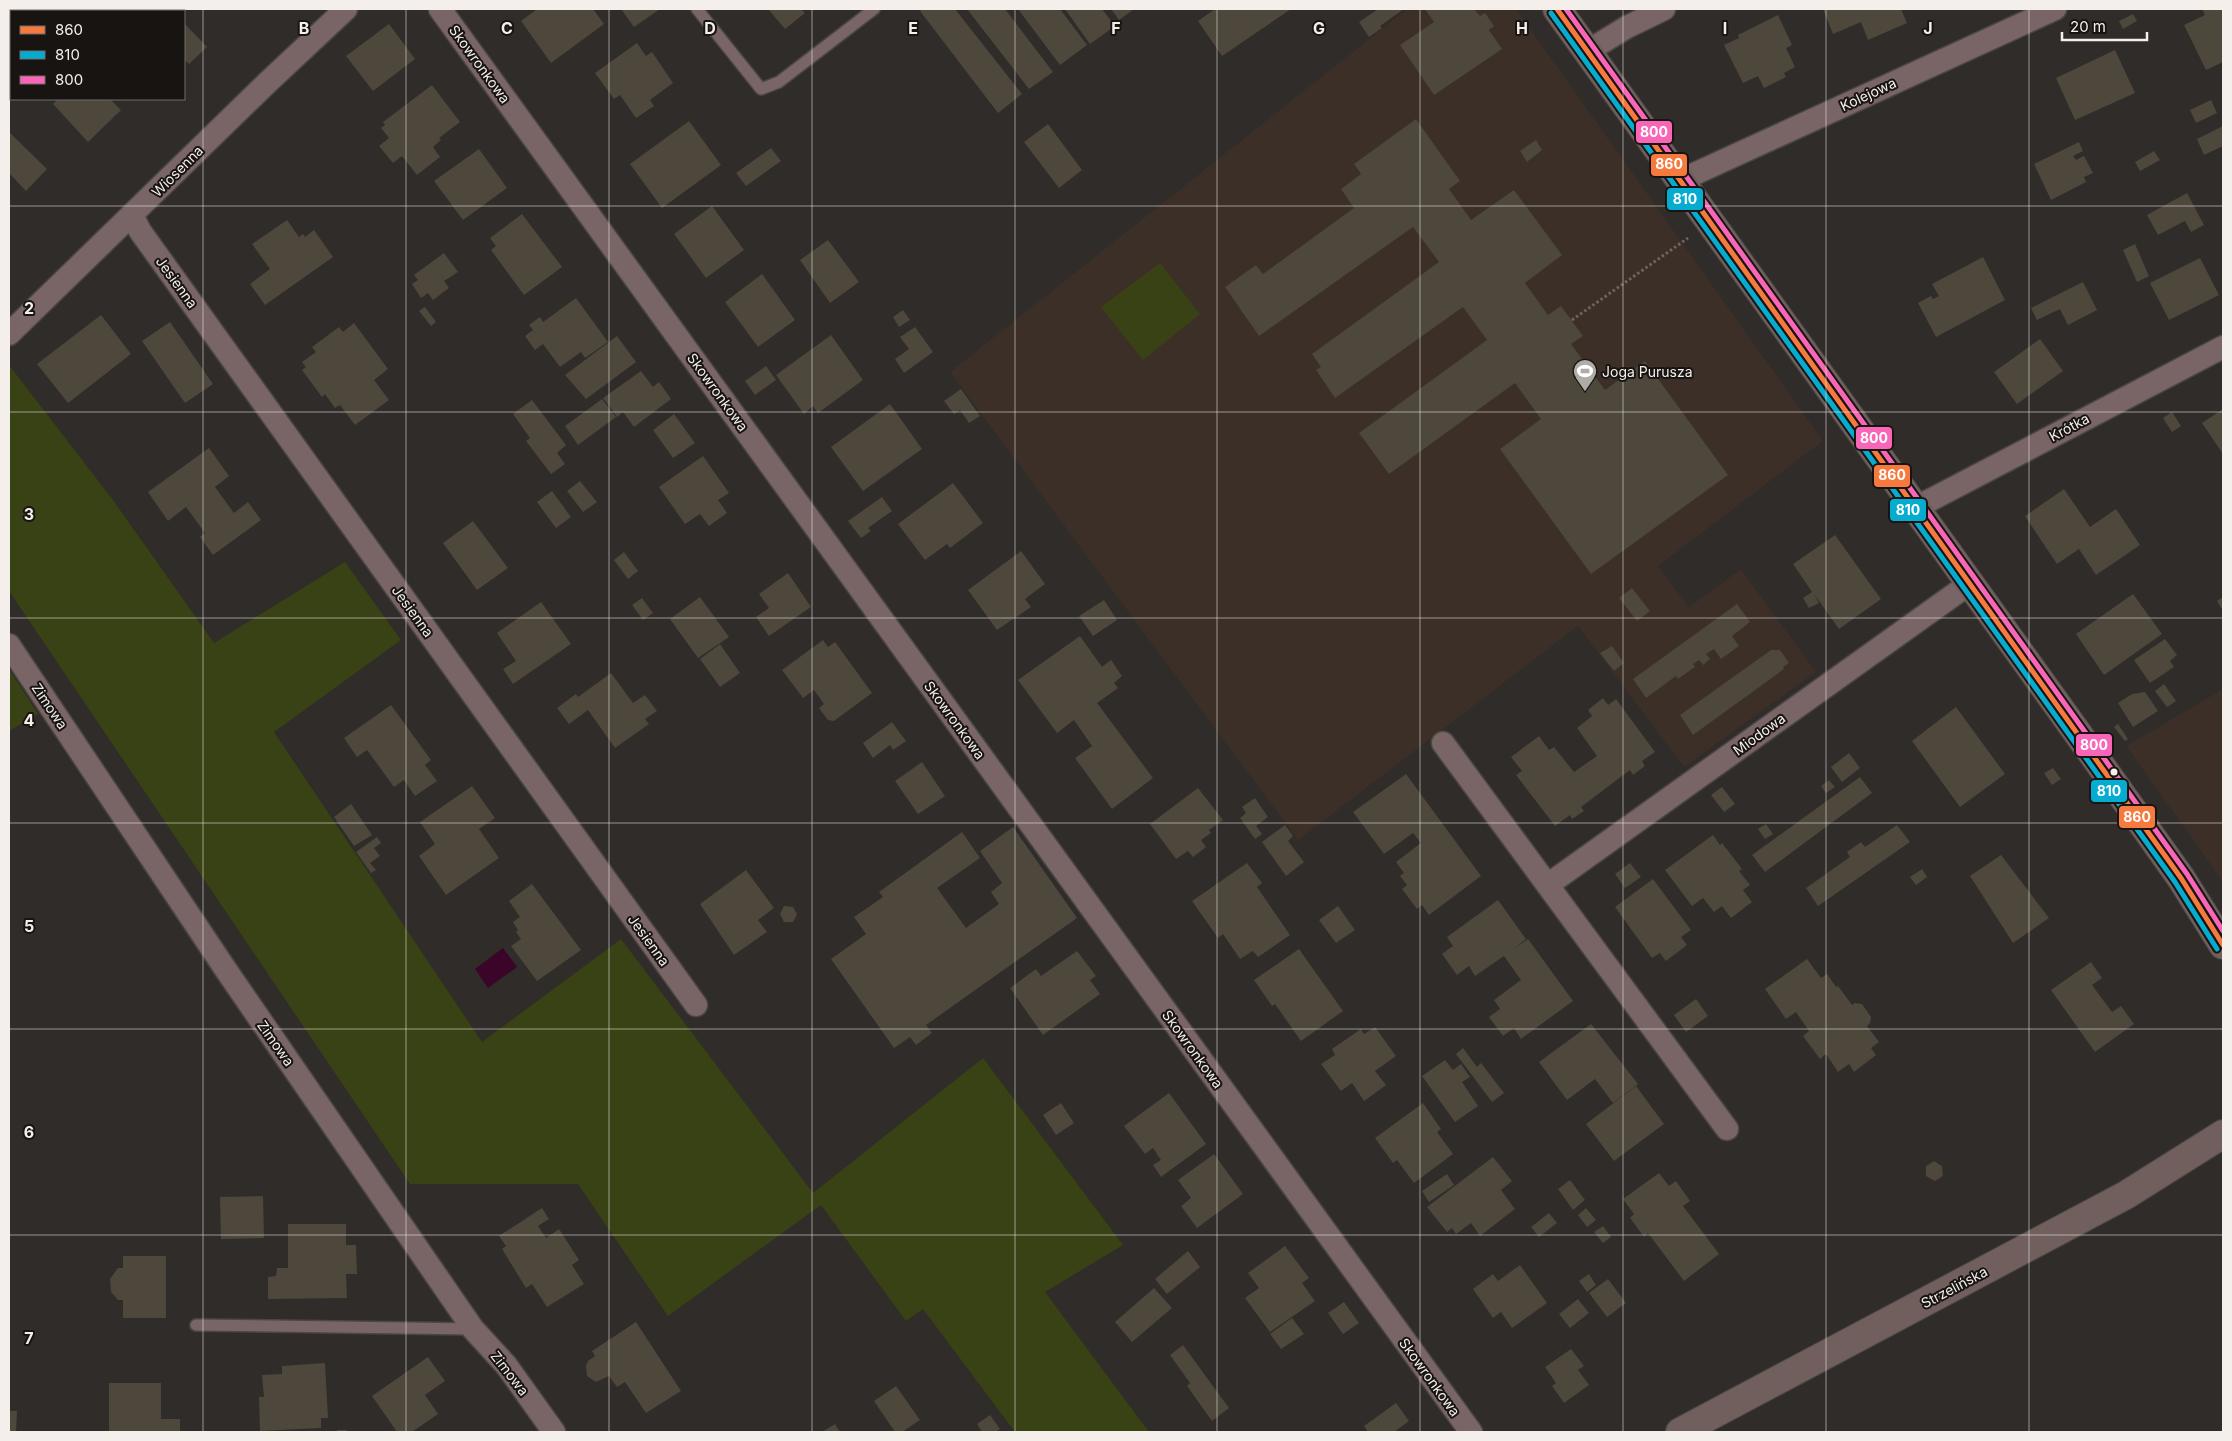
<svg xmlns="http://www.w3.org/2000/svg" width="2232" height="1441" font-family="Inter,sans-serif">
<rect width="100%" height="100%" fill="#302c29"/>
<path fill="#3b2f27" d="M1407,9H1516L1823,441L1658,566L1689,607L1741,569L1816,672L1684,767L1578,626L1298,840L950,372Z
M2223,689V882L2126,746Z"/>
<path fill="#394214" d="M1160,263L1200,314L1143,360L1101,307Z
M9,365L113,500L214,643L345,562L401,640L274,732L482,1042L621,939L813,1193L983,1058L1123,1245L1045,1292L1149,1432H1015L923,1309L906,1321L821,1205L668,1316L578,1184H410L9,591Z
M9,669L38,714L9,731Z"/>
<path fill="#3a0528" d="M503,948L517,967L488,988L475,969Z"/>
<path fill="#4d473c" d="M537,9H593L604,24L551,63L521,21Z
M621,9H660L634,27Z
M768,9H801L805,13L785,29Z
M923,9H955L1022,94L998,113L920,11Z
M967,9H1005L1053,72L1029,89Z
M1018,9H1060L1087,45L1060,65Z
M1065,9H1102L1115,26L1090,44Z
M1111,9H1134L1119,20Z
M1215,9H1291L1222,56L1198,21Z
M1378,9H1404L1380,26L1382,28L1369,37L1359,22Z
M1425,9H1474L1480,16L1485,13L1494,26L1489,30L1502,49L1434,95L1400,45L1434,22Z
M1823,9H1901L1907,23L1868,40L1861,22L1833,34Z
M2202,9H2223V62L2206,70L2184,25L2205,15Z
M2133,14L2137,21L2123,29L2119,21Z
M1778,15L1792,45L1786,48L1795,67L1784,73L1786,77L1764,88L1758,76L1743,83L1724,45L1739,38L1738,35Z
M184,23L207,47L189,64L184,59Z
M389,24L415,59L373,91L346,56Z
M637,43L646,56L652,52L673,83L650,100L654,106L636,118L620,95L614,99L595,73Z
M2115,50L2135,93L2075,120L2056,78Z
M432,85L460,122L439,138L441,140L433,147L440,157L417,175L402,156L393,163L379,146L389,138L381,128L385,125L383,122Z
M58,99H110L121,110L88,142L53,104Z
M2211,100L2217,113L2196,123L2190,110Z
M1416,119L1460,181L1449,189L1471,220L1514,190L1562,255L1525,283L1548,315L1561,306L1583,336L1571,344L1605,390L1645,361L1728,475L1591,574L1500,449L1541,419L1515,383L1389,474L1359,433L1487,340L1463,307L1335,398L1316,370L1321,367L1312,354L1439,262L1413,227L1259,336L1225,287L1256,265L1263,274L1354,208L1341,189L1361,174L1354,164Z
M689,121L721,165L662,208L630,164Z
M1048,124L1082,170L1059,188L1024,142Z
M2223,126V146L2204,155L2197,139Z
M9,132L47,169L26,191L9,173Z
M1536,140L1542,150L1527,162L1520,151Z
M2079,142L2083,151L2073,156L2076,160L2084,156L2093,173L2084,177L2086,182L2051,200L2034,164Z
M771,148L781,161L746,186L736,173Z
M479,149L507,188L463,220L434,181Z
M2154,151L2160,160L2140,171L2135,162Z
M2187,193L2204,225L2191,232L2185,221L2158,235L2147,215Z
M712,206L744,250L706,278L674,234Z
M522,214L562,267L524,295L491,250L496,246L490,238Z
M287,220L299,237L303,234L305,237L314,230L333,257L265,305L250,284L270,269L252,244Z
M828,240L859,282L830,303L800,260Z
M2135,244L2149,276L2137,282L2123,250Z
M444,253L458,272L444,281L449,288L433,300L428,293L421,298L412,284L418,280L414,275Z
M1983,257L2005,300L1936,337L1918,303L1931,296L1933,299L1939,296L1932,284Z
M2200,258L2219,295L2169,320L2150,283Z
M762,274L795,320L758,347L725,302Z
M2083,282L2097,310L2068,325L2060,309L2037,320L2031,308Z
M576,298L608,342L585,358L581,352L560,367L543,344L535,350L525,336L533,330L529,325L540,317L543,322Z
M425,307L436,322L431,326L419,311Z
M903,310L910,320L899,327L893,317Z
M101,315L131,354L68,403L37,364Z
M170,322L213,384L185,403L142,341Z
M354,323L388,369L374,380L389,400L355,425L340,405L335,408L325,394L322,397L302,370L306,367L302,362L316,352L312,347L339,327L343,332Z
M915,327L933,352L904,373L895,359L909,349L900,337Z
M831,335L863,380L818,413L813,406L804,414L776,375Z
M617,336L636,362L586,399L565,375Z
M2040,339L2063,371L2017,404L1994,372Z
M766,366L776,380L755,395L745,381Z
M641,371L653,387L659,382L671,399L634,427L623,412L617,417L603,398Z
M961,389L980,416L969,423L960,410L954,414L944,401Z
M602,399L616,417L578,445L565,426Z
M532,400L566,445L557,453L565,464L551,474L526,441L530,438L513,414Z
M890,404L922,449L863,491L831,447Z
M2223,409V454L2202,423Z
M2172,412L2181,426L2172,432L2163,418Z
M674,414L695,443L673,458L653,430Z
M209,448L229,476L215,487L234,513L248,502L261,520L213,555L200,537L205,533L186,507L168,521L148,492Z
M703,456L729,493L718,500L727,513L709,526L700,514L685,524L659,487Z
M580,481L597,502L583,512L567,491Z
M953,483L983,523L950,548L947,544L925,560L898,524Z
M2064,489L2090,527L2116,509L2140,545L2096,575L2079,549L2057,564L2025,516Z
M552,491L571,517L556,528L537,502Z
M882,497L892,511L868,528L871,531L861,538L848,521Z
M473,521L508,568L477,590L443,543Z
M1835,535L1881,599L1839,629L1814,594L1819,603L1809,608L1803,598L1812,592L1793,564Z
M1021,551L1045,584L1025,599L1031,607L997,630L968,590Z
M624,552L638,571L628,579L614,560Z
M788,573L811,607L769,636L756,617L769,608L759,594Z
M1632,588L1650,611L1637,621L1619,598Z
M2133,594L2162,634L2104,675L2076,634Z
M700,597L729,637L698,658L670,619Z
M2223,597V611L2217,601Z
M642,598L653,613L643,620L632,605Z
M1104,600L1117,620L1093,636L1079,616Z
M541,602L571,644L513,684L503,669L516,661L497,633Z
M1737,604L1750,622L1732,636L1739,646L1721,659L1714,649L1706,654L1710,659L1703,665L1699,660L1693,664L1695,667L1678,679L1676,676L1646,698L1633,679Z
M1080,636L1102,667L1111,660L1122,676L1114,683L1118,688L1097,703L1153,778L1112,809L1075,758L1092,746L1074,720L1057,733L1018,680Z
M2165,639L2177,655L2170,661L2174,667L2150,683L2134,660Z
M823,640L828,647L835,642L872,693L834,721L828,720L819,708L824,704L814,690L803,698L782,670Z
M720,644L740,673L720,687L700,659Z
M1612,646L1624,663L1614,671L1600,653Z
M1771,650H1780L1789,663L1783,667L1784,669L1693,735L1680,715Z
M611,673L633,703L645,695L657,711L645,719L649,724L615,748L588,710L569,724L557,708L576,694L578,697Z
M2164,684L2176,701L2167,707L2155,691Z
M2145,692L2158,711L2133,727L2118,703L2132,694Z
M1603,698L1608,705L1616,699L1655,752L1642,761L1645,766L1633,775L1630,770L1581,807L1584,811L1572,819L1570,815L1555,826L1516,775L1522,771L1511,757L1539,736L1549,750L1554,747L1574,772L1597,756L1577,728L1592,716L1588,710Z
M391,705L431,760L425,765L437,781L415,796L404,780L394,787L367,750L357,757L344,738Z
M1956,707L2005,774L1960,807L1912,741Z
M892,722L906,741L893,750L890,745L873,758L863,743Z
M2118,724L2128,739L2125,741L2114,727Z
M1849,753L1860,768L1842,782L1831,767Z
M922,762L945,796L918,814L895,781Z
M2053,768L2061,779L2052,785L2044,773Z
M1406,774L1481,876L1429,915L1422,905L1417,909L1402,889L1407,885L1400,876L1404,873L1396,862L1421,843L1413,833L1384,854L1353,812Z
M1860,777L1872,793L1765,872L1752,855Z
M1829,780L1835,787L1826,793L1821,786Z
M472,786L495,818L479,829L499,858L446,895L419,856L435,844L420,822Z
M1722,787L1735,804L1724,812L1711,795Z
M1198,788L1223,820L1209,830L1211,833L1201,840L1206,847L1193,857L1188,851L1176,859L1150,824Z
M1255,798L1268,817L1256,826L1262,834L1255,839L1240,818L1246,813L1242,807Z
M351,804L372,835L354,846L334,817Z
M1766,824L1773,834L1765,839L1758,829Z
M1285,825L1293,836L1288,841L1304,862L1286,876L1262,842Z
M1897,825L1910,842L1818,906L1806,888L1850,857L1847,852L1861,842L1865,847Z
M1013,827L1077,918L926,1025L932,1033L916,1045L910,1037L894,1048L831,959L866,934L854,917L883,897L879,892L962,832L980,858L937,888L966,928L999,904L991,892L1002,883L980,851Z
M1713,835L1720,845L1722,843L1742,869L1739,871L1750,885L1743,890L1752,902L1731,918L1722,906L1714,912L1703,898L1692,906L1665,870Z
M377,837L381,843L374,848L380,856L370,863L376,870L371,873L356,852Z
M2001,855L2049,918L2013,943L1970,876Z
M1247,863L1262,883L1257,887L1290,935L1258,957L1253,951L1240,959L1223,934L1218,938L1192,901Z
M1630,863L1641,877L1625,888L1615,874Z
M1922,869L1927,877L1916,885L1910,877Z
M746,870L774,908L758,920L767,932L734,955L700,904Z
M1653,879L1691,930L1681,937L1687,945L1666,961L1660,953L1652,958L1615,907Z
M532,884L581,950L537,981L511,946L521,939L516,932L518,930L513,922L520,917L509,901Z
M1498,900L1526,939L1514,949L1528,939L1573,1001L1521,1039L1514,1028L1503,1036L1489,1017L1500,1009L1494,1000L1521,980L1504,956L1475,976L1469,966L1457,975L1442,954L1453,946L1447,937Z
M784,906L793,907L797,914L793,922H784L780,914Z
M1338,906L1355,930L1336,943L1319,920Z
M1299,949L1343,1011L1301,1041L1275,1004L1272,1006L1254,980Z
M1077,951L1096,976L1090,980L1100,994L1043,1035L1010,988L1036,969L1041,976Z
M1807,959L1821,978L1827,974L1836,987L1838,986L1852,1005L1855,1003L1862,1004L1871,1017L1870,1023L1867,1026L1879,1042L1871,1048L1876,1055L1854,1072L1849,1064L1838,1072L1826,1054L1820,1059L1803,1036L1809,1031L1796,1012L1786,1019L1765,989Z
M2091,962L2102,978L2092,985L2112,1012L2121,1006L2134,1024L2095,1052L2051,990Z
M1696,999L1708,1016L1686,1032L1674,1015Z
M1591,1024L1638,1084L1613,1103L1595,1079L1567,1100L1539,1062Z
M1375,1027L1396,1056L1375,1071L1386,1085L1364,1101L1352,1083L1341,1091L1321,1064L1335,1055L1332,1049L1361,1029L1364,1034Z
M1463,1048L1477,1067L1481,1063L1504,1093L1492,1102L1456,1054Z
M1445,1060L1453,1070L1461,1064L1470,1077L1462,1082L1478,1106L1455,1122L1422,1076Z
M1636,1086L1664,1124L1614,1161L1586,1124Z
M1169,1093L1206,1144L1161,1177L1153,1165L1161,1160L1153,1148L1145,1154L1124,1126Z
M1061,1103L1074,1123L1056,1135L1043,1115Z
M1423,1103L1441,1129L1437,1132L1453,1154L1414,1183L1397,1160L1393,1163L1375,1138Z
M1214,1154L1243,1194L1197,1228L1181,1206L1191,1198L1178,1180Z
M1493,1157L1512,1181L1501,1190L1515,1209L1480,1236L1471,1223L1456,1234L1452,1228L1447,1232L1427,1207Z
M1934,1161L1942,1166L1943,1176L1935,1181L1926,1176V1166Z
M1659,1173L1669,1186L1676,1181L1690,1201L1683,1206L1719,1254L1684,1281L1648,1233L1644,1237L1630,1218L1634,1214L1623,1199Z
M1447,1174L1454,1185L1429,1202L1422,1191Z
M1570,1180L1585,1200L1573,1210L1558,1189Z
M263,1196L264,1238L221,1239L220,1197Z
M542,1208L549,1219L538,1226L546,1238L559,1229L579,1260L572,1265L584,1284L547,1307L532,1284L526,1288L502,1249L506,1246L499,1236Z
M1586,1208L1596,1220L1587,1227L1578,1215Z
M1549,1213L1557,1223L1539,1237L1531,1227Z
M288,1224H346V1245H356L357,1274H346L347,1298L268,1299V1277L276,1276L277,1268H288Z
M1603,1226L1611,1237L1603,1243L1594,1232Z
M1285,1246L1309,1278L1302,1283L1315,1301L1270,1332L1245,1298L1259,1288L1248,1273Z
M1188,1251L1200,1267L1167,1294L1155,1279Z
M123,1256H166V1318H123V1300H118L111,1292L110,1279L118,1268H123Z
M1520,1265L1547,1303L1512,1328L1501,1312L1493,1318L1473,1289L1493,1274L1498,1281Z
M1589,1274L1596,1285L1587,1292L1579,1281Z
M1608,1279L1626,1303L1607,1317L1589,1293Z
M1154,1288L1172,1308L1132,1342L1115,1322Z
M1578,1299L1589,1313L1570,1328L1559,1314Z
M1344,1302L1359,1323L1343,1334L1328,1313Z
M1292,1318L1304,1334L1281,1349L1270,1334Z
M636,1322L681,1391L646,1413L625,1382L617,1387L609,1376L596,1382L587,1376L586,1366L588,1361L595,1356L592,1351Z
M1183,1345L1229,1408L1212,1421L1187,1386L1190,1383L1170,1355Z
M1571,1349L1584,1366L1578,1370L1589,1385L1564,1403L1552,1386L1556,1383L1545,1367Z
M428,1357L445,1381L425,1395L438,1414L412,1432H397L372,1396Z
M325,1363L328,1418H321V1428L260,1431L259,1397H264L262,1375L282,1374V1366Z
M109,1383H161V1419H180V1432H109Z
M896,1386L920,1420L902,1432H895L874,1401Z
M1396,1403L1409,1421L1394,1432H1368L1364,1426Z
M9,1411H17L16,1432H9Z
M990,1415L1000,1429L996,1432H982L977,1424Z
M835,1424L840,1432H822Z
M337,1430H347L346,1432H337Z"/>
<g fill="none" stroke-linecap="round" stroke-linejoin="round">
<g stroke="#4b4745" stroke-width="14">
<path id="lane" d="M697,9L761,89L779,82L874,9
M196,1325L473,1329"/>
</g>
<g stroke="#4b4745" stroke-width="25">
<path id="street" d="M440,9L1471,1432
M1588,51L1627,27L1664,9
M1681,180L2055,9
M132,215L140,231L696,1005
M9,334L268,82L346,9
M1915,508L2223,347
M9,645L226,970L473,1329L506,1365L554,1432
M1443,743L1727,1129
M1549,884L1969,584"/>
</g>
<g stroke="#4b4745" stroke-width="30">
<path id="secondary" d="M1557,9L2099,763L2181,878L2223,945
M1680,1432L2126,1195L2223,1134"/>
</g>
<path stroke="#706362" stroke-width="3" stroke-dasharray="2.5 2.5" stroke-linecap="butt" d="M1572,320L1688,238"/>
<use href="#lane" stroke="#796565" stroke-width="11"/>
<use href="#street" stroke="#796565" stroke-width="22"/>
<use href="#secondary" stroke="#715f5e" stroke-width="28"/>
<g stroke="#181412" stroke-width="9">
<path id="bus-1" d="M1557,9L2181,878L2223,945"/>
</g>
<g stroke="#181412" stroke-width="9">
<path id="bus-2" d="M1551,13L2175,882L2217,949"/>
</g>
<g stroke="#181412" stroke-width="9">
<path id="bus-3" d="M1566,9L2187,874L2223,931"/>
</g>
<use href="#bus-1" stroke="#f6793e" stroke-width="5"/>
<use href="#bus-2" stroke="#06acd0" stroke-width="5"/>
<use href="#bus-3" stroke="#fa66b7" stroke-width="5"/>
</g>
<path fill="none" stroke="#f4efeb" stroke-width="1" stroke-opacity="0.55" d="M203,9V1432M406,9V1432M609,9V1432M812,9V1432M1015,9V1432M1217,9V1432M1420,9V1432M1623,9V1432M1826,9V1432M2029,9V1432M9,206H2223M9,412H2223M9,618H2223M9,823H2223M9,1029H2223M9,1235H2223"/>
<defs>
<g id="stadium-pin" transform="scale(1.25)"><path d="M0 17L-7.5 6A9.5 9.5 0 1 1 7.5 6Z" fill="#afaba7" stroke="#181412"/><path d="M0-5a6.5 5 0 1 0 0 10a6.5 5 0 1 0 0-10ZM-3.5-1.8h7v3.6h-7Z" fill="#fff"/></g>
</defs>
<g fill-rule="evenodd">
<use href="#stadium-pin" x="1585" y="371"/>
</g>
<circle fill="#f4efeb" stroke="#181412" stroke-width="2" cx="2114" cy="772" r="4.5"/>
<g text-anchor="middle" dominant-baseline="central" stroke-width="4" stroke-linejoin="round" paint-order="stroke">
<g font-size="14" fill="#f4efeb" stroke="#181412">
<text transform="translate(480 64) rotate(54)">Skowronkowa</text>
<text transform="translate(1868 94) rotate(-25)">Kolejowa</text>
<text transform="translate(177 171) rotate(-45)">Wiosenna</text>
<text transform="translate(177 282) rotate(54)">Jesienna</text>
<text transform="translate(718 392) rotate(54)">Skowronkowa</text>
<text transform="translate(2069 427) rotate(-28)">Krótka</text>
<text transform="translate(413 611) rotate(54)">Jesienna</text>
<text transform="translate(50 706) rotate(56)">Zimowa</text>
<text transform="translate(955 720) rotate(54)">Skowronkowa</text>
<text transform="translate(1759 734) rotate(-36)">Miodowa</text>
<text transform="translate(649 940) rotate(54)">Jesienna</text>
<text transform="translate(276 1043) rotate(55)">Zimowa</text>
<text transform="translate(1193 1049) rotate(54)">Skowronkowa</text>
<text transform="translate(1954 1287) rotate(-28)">Strzelińska</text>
<text transform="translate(510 1373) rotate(52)">Zimowa</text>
<text transform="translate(1430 1377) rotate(54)">Skowronkowa</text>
</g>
<g font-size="14" fill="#f4efeb" stroke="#181412" text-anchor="start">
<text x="1602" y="371">Joga Purusza</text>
</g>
</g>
<g font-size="16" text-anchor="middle" font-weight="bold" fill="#f4efeb" stroke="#181412" stroke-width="4" stroke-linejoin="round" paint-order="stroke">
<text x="304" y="34">B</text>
<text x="507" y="34">C</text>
<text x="710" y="34">D</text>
<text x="913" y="34">E</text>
<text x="1116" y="34">F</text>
<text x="1319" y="34">G</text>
<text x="1522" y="34">H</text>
<text x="1725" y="34">I</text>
<text x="1928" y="34">J</text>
<text x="29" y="314">2</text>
<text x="29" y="520">3</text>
<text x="29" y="726">4</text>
<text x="29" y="932">5</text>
<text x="29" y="1138">6</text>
<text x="29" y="1344">7</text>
</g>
<g stroke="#181412" stroke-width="2">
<rect x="1635" y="120" width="38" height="24" rx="5" fill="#fa66b7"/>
<rect x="1650" y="153" width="38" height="24" rx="5" fill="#f6793e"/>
<rect x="1666" y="187" width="38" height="24" rx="5" fill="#06acd0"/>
<rect x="1855" y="426" width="38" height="24" rx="5" fill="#fa66b7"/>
<rect x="1873" y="464" width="38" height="24" rx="5" fill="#f6793e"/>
<rect x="1889" y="498" width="38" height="24" rx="5" fill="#06acd0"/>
<rect x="2075" y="733" width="38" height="24" rx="5" fill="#fa66b7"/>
<rect x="2090" y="779" width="38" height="24" rx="5" fill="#06acd0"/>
<rect x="2118" y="805" width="38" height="24" rx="5" fill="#f6793e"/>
</g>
<g font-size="14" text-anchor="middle" font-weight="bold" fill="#fff">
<text x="1654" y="137">800</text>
<text x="1669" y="169">860</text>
<text x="1685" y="204">810</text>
<text x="1874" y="443">800</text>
<text x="1892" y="480">860</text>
<text x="1908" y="515">810</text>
<text x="2094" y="750">800</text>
<text x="2109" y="796">810</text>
<text x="2137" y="822">860</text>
</g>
<rect width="2232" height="1441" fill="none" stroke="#f4efeb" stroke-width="20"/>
<rect x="10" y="10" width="175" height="90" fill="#181412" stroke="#706c69"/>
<rect x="20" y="26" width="25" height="8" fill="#f6793e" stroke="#706c69"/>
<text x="55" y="35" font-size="15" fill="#f4efeb">860</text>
<rect x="20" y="51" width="25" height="8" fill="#06acd0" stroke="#706c69"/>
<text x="55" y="60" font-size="15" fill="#f4efeb">810</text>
<rect x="20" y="76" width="25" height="8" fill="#fa66b7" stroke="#706c69"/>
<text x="55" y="85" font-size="15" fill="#f4efeb">800</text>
<path d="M2062 32v8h85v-8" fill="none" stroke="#f4efeb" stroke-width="2.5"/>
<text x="2070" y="32" font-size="15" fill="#f4efeb" stroke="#181412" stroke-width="4" paint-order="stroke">20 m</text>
</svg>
